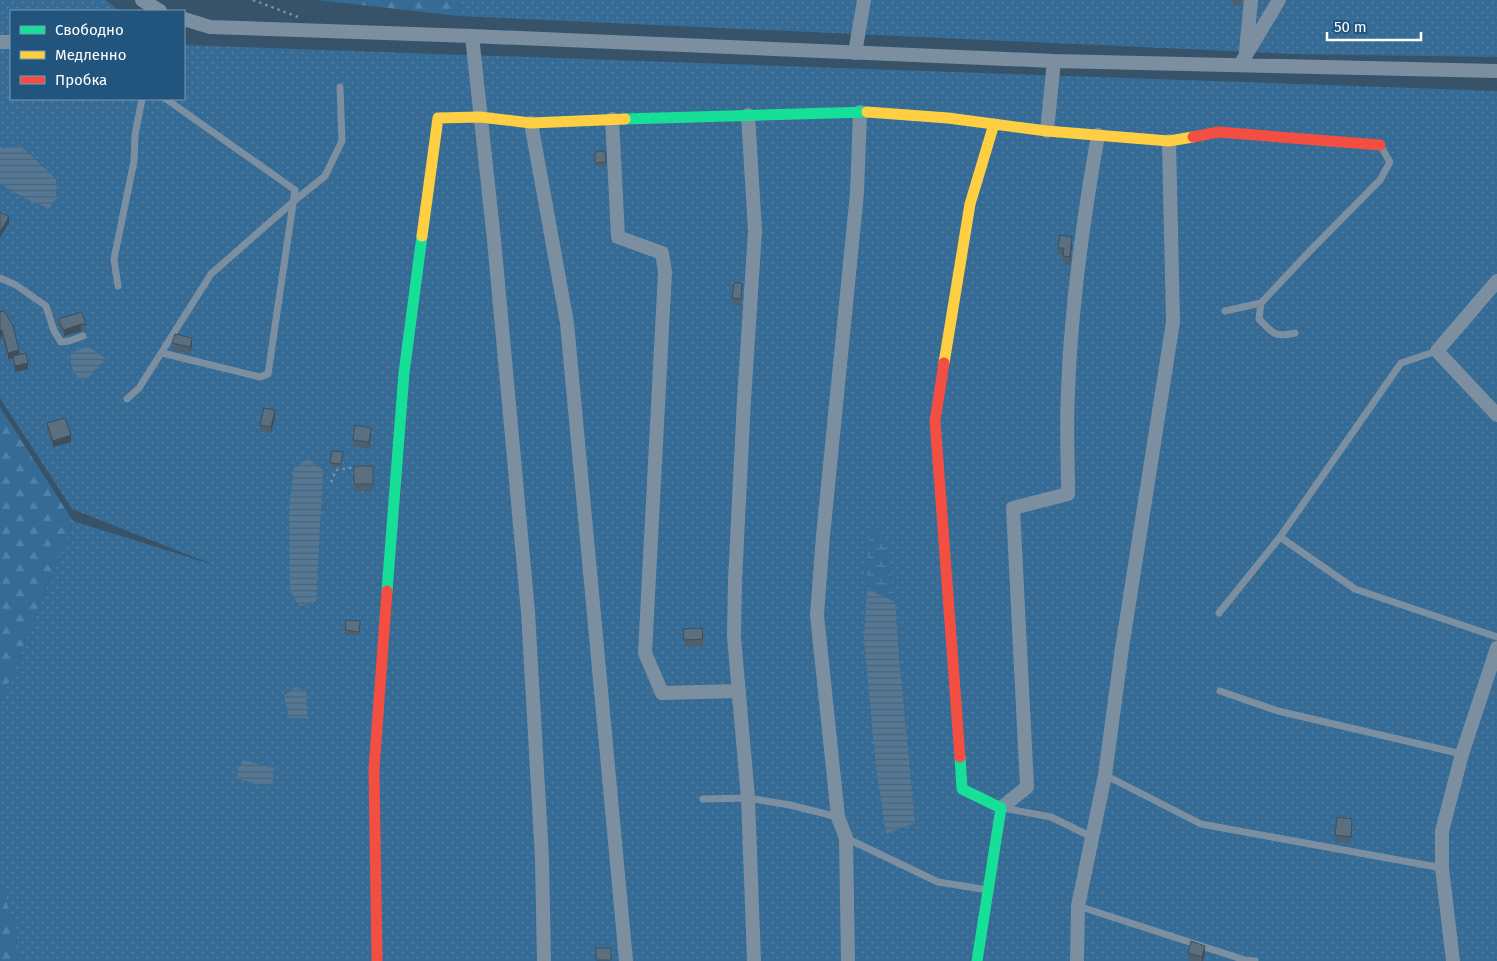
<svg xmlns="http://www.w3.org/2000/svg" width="1497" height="961" font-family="'Fira Sans',sans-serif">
<defs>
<pattern id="grass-dots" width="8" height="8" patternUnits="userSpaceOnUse" patternTransform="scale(1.25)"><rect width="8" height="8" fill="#356b95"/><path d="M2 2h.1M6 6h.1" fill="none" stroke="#5381a5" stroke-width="1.8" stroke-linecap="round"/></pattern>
<pattern id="forest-firs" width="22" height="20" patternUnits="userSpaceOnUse" patternTransform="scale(1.25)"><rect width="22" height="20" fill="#356b95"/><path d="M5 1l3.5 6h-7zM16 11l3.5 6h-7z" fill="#5381a5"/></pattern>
<pattern id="wetland-marsh" width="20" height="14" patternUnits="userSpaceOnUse" patternTransform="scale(1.25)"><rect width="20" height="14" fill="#356b95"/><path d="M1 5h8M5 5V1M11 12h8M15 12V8" fill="none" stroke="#5381a5"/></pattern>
<pattern id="water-rules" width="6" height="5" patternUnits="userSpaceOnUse" patternTransform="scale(1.25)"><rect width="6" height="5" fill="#547895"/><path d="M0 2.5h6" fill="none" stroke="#506270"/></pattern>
</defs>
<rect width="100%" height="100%" fill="#375369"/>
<path fill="url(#grass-dots)" d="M0,0H105L120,11H11V99H184V45L1497,91V961H18L16,929L0,883V705L73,521L214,565L72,509L0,398Z
M460,0H1497V57L1294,54L459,16Z"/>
<path fill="url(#forest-firs)" d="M317,0H460L459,16Z
M0,407L73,521L0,705Z
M0,883L16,929L18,961H0Z"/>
<path fill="url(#wetland-marsh)" d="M872,530L886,541L895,602L867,589V550Z"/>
<path fill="url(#water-rules)" d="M20,145L56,179V198L50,208C32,203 15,193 0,183V146L7,149Z
M87,346L105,358L89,377L83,380C72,375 70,365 71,353Z
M308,459L323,470L316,601L300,606L290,592L289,509L294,468Z
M867,589L895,602L899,658L915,823L886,834L876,767L864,640Z
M295,687L306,691L307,718H289L284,696Z
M243,760L274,768L272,784L258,785L239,779L237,772Z"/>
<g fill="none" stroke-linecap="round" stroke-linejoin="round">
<path stroke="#7c8fa0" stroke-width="2.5" stroke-dasharray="2.5 4" stroke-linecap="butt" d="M253,0L298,17
M358,469L359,463
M331,482L336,470L357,467"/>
<path stroke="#7c8fa0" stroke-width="7" d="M0,278L16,285L46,306L54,331L61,342L69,341L83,336
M118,286L114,259L134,161L135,135L142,99
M1261,303L1259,319C1272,333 1275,338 1295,333
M1225,311L1261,303L1309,252L1380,180L1390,162L1380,145
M162,353L260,377L268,374L295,190L166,99
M127,399L139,388L211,274L294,201L325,176L342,141L340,87
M1280,537L1355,589L1497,637
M1219,613L1280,537L1401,363L1437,351
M1220,691L1278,711L1462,754
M1105,775L1201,824L1442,868
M703,799L748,798L790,805L838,817
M1003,808L1051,817L1092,837
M846,838L938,882L988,890
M1078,906L1245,960L1255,961"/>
<path stroke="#7c8fa0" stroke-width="14" d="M142,0L160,11
M184,19L210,27L472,36L1054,61L1497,71
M472,36L494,240L528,612L542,858L544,961
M0,42H11
M1246,51L1251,0
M855,53L864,0
M1240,65L1279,0
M748,115L755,231L744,400L735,581L734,637L748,798L754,961
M612,119L618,237L662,253L665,272L645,653L662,693L739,691
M531,123L567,323L626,961
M1047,131L1054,61
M1497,281L1437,351L1497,415
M1001,808L1027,787L1013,508L1068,494C1068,460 1066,426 1068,392C1071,306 1083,220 1098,135
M848,961L846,838L838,817L817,615L823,536L857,193L860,112
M1077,961L1078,906L1105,775L1122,648L1173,322L1169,141
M1453,961L1442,868V831L1462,754L1497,648"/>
<path stroke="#16e098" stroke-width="11" d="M625,119L867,112
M387,591L404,373L422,236
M960,757L962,789L1001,808L977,961"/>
<path stroke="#ffcf43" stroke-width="11" d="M867,112L948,118L1047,131L1169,141L1193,137
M422,236L438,118L480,117L531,123L625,119
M944,363L970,204L994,124"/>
<path stroke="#f24e42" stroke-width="11" d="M1193,137L1218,132L1380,145
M944,363L935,421L960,757
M377,961L374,769L387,591"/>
</g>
<path fill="#4d606f" d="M1232,0H1242V6L1233,5Z
M605,151L606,166H595V152Z
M1072,243L1070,264L1063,263V255L1058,254V248Z
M742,290L741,306L732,305V298Z
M0,311L19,354L28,369L15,372L13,363V358L8,359L2,337L0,338Z
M58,319L86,325V332L81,331L64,336L58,325Z
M172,343L192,345L190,354L172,350Z
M275,417L271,433L260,431V425Z
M47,423L71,442L53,447L47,430Z
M371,434L369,449L353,446V440Z
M332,451L343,452L341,467L330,466Z
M354,466H373V491H354Z
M346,620L360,621L359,635L345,634Z
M683,629L703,639V646L684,647Z
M1352,825L1351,843L1335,842V835Z
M1188,953H1205L1203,961H1193L1188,960Z"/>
<path fill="#3f4e5a" d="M9,217V223L0,238V232Z
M1072,237V243L1070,264V257Z
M81,324V331L64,336V330Z
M2,330V337L0,338V331Z
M192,338V345L190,354V347Z
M19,350V357L13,356V358L8,359V353Z
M28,363V369L15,372V366Z
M275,410V417L271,433V427Z
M371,428V434L369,449V442Z
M71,435V442L53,447V441Z
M1205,946V953L1203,961H1202V957Z"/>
<path fill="#5a7081" stroke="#3f4e5a" d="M605,151L606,162L595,163V152Z
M0,212L9,217L0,232Z
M1060,235L1072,237L1070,257L1063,256L1064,248H1058Z
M734,283H742L741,299L732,298Z
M0,311L5,312L13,326L19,350L8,353L2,330L0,331Z
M82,312L86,325L81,324L64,330L58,319Z
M175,334L192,338L190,347L172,343Z
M26,353L28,363L15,366L13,356Z
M264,408L275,410L271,427L260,425Z
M65,418L71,435L53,441L47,423Z
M355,425L371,428L369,442L353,440Z
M332,451L343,452L341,464L330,463Z
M354,466H373V484H354Z
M346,620L360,621L359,632L345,630Z
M702,628L703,639L684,640L683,629Z
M1337,817L1352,819L1351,837L1335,835Z
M1191,941L1205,946L1202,957L1188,953Z
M596,948H611V960H596Z"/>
<rect x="10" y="10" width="175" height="90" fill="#22557e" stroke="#7a99b2"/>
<rect x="20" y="26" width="25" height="8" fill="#16e098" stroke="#7a99b2"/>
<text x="55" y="35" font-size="15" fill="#ffffff">Свободно</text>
<rect x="20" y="51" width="25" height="8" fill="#ffcf43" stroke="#7a99b2"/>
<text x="55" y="60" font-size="15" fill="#ffffff">Медленно</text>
<rect x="20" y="76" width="25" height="8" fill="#f24e42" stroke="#7a99b2"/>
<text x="55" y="85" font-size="15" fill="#ffffff">Пробка</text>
<path d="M1327 32v8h94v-8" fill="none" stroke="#ffffff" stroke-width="2.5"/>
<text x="1334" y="32" font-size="15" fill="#ffffff" stroke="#22557e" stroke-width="4" paint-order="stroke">50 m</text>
</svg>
